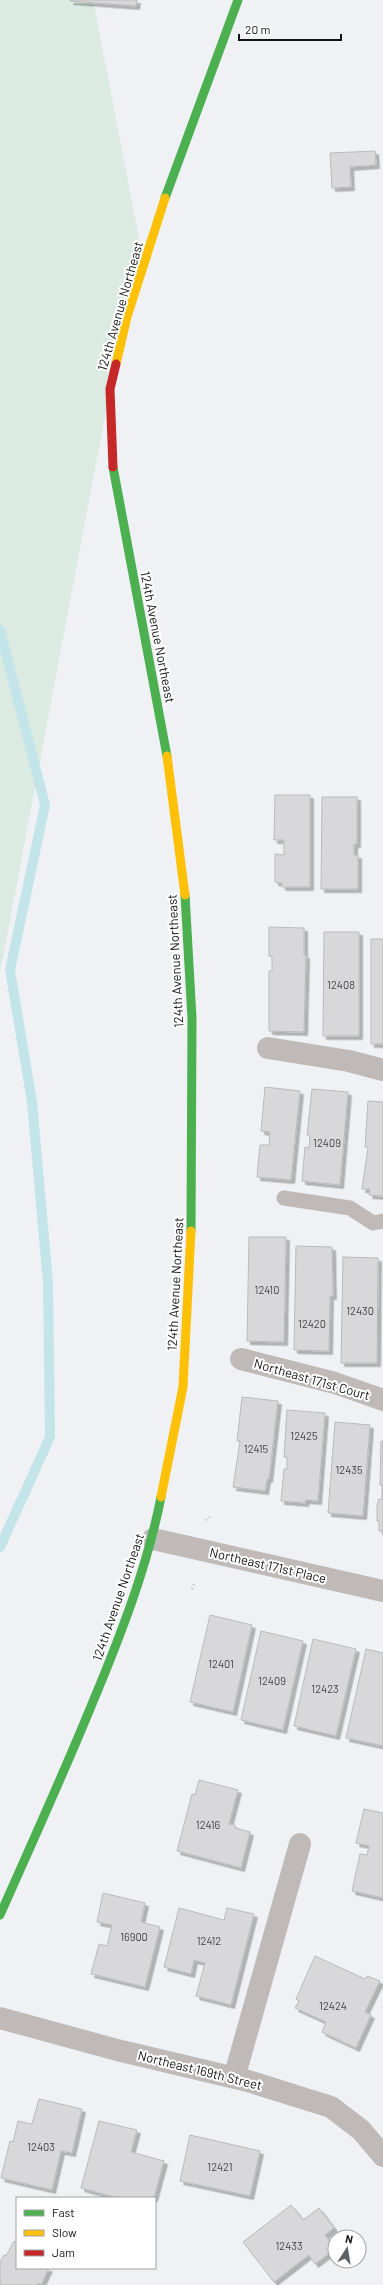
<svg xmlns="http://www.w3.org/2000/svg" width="383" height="2285" font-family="Barlow,sans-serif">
<defs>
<filter id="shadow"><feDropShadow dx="3.5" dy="3.5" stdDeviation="0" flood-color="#0004"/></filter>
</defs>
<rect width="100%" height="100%" fill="#eff1f4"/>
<path fill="#dbebe1" d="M0,0H93L144,264L110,389L0,973Z"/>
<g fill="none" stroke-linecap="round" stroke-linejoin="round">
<path stroke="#c3e5e9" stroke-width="10" d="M0,630L45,805L10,970L32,1102L48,1283L50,1437L0,1547"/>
</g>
<path fill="#d8d8da" stroke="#bababc" filter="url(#shadow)" d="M70,0H137L136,6L70,1Z
M375,151L376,165L350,167L351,187L332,188L330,153Z
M275,795H310V887H282V883L275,882V854L284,855V840H274Z
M322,797H357V844H354V855H358V889H321Z
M269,927L304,928V955H306L304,1032L269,1031V971H272V956H269Z
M324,932H359V1036H323Z
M371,939H383V1044H371Z
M265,1087L300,1091L291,1180L257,1177L260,1145H269L270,1132L261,1131Z
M312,1089L348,1092L340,1185L302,1181L305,1147L309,1148L310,1136L307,1135Z
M368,1101L383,1102V1196L369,1195L370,1189H362L368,1147H365Z
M249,1237H286L284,1342L247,1341Z
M296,1246L332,1247L333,1296H330L329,1351L294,1350Z
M343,1257L378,1258L377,1363H341Z
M242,1397L278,1401L269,1479H267L265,1491L233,1487L240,1441H237Z
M287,1410L325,1413L318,1501L306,1500L305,1503L281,1501L284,1469H287V1457H284Z
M335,1422L370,1425L363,1516L328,1513Z
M381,1441H383V1531H379V1521H377V1505L379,1499H382V1485H380Z
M210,1615L252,1625L233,1712L190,1702Z
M261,1631L303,1641L283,1730L241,1720Z
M313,1639L356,1649L336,1736L294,1726Z
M366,1649L383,1653V1746L346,1738Z
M199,1780L238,1790L229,1824L235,1825V1828L250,1832L241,1868L177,1851L192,1794L195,1795Z
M364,1809L383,1813V1898L352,1891L360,1854L367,1855L369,1846L356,1843Z
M103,1893L145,1903L141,1922L160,1927L145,1987L91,1974L99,1944L107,1946L112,1925L97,1922Z
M179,1908L224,1920L227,1908L254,1914L231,2005L196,1996L205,1963L194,1960L191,1974L164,1967Z
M315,1956L365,1979L367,1976L380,1981L365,2012L371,2015L356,2048L322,2032L326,2022L295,2008L299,2001L296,1999Z
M39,2099L82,2109L72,2153L61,2151L52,2190L1,2178L10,2141L13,2142L18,2121L32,2124Z
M99,2121L137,2130L131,2152L164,2161L154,2198H118L81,2188Z
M190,2135L260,2151L250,2196L180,2181Z
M291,2205L303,2220L319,2208L334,2228L325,2235L335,2249L315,2264L309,2255L274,2282L243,2242Z
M14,2241L17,2243V2268H49L41,2285L38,2283L37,2285H0V2262L4,2255L6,2256Z"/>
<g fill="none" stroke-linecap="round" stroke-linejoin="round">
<path stroke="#bab8b8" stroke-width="2.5" stroke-dasharray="1 3" stroke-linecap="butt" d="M206,1520L211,1516
M192,1589L195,1582"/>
<path stroke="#bfbab8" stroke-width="15" d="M284,1198L350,1208L373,1223L383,1221"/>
<path stroke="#bfbab8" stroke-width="22" d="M268,1048L349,1061L383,1070
M241,1359L335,1383L383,1400
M153,1539L383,1591
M0,2018L117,2050L248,2081L331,2107L361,2130L383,2156
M234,2078L300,1844"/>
<path stroke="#4caf50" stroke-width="9" d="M165,198L238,0
M113,467L167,756
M185,895L192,1018L191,1231
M0,1915C31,1845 63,1775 92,1704C120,1637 147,1568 161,1497"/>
<path stroke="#ffc107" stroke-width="9" d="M116,364L127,317L165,198
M167,756L185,895
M161,1497L183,1387L191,1231"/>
<path stroke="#c62828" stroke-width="9" d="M113,467L110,389L116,364"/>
</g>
<g text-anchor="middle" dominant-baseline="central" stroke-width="4" stroke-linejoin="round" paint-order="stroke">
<g font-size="11" fill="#444547">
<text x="341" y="984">12408</text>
<text x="327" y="1142">12409</text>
<text x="267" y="1289">12410</text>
<text x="360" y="1310">12430</text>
<text x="312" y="1323">12420</text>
<text x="304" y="1435">12425</text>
<text x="256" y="1448">12415</text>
<text x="349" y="1469">12435</text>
<text x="221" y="1663">12401</text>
<text x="272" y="1680">12409</text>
<text x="325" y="1688">12423</text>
<text x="208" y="1824">12416</text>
<text x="134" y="1936">16900</text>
<text x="209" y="1940">12412</text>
<text x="333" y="2005">12424</text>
<text x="41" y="2146">12403</text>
<text x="220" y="2166">12421</text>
<text x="289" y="2245">12433</text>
</g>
<g font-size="13" fill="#121315" stroke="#fff">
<text transform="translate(120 306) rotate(-74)">124th Avenue Northeast</text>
<text transform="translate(158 637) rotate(79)">124th Avenue Northeast</text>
<text transform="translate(175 961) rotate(-93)">124th Avenue Northeast</text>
<text transform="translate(175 1284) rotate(-87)">124th Avenue Northeast</text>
<text transform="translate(312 1379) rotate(16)">Northeast 171st Court</text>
<text transform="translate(268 1565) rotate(13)">Northeast 171st Place</text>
<text transform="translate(118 1597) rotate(-71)">124th Avenue Northeast</text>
<text transform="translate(200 2070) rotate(14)">Northeast 169th Street</text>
</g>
</g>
<rect x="16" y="2197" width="140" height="72" fill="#ffffff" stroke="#a0a1a1"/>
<rect x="24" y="2210" width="20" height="6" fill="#4caf50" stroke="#a0a1a1"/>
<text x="52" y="2217" font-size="12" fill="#121315">Fast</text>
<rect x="24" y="2230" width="20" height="6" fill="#ffc107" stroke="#a0a1a1"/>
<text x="52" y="2237" font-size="12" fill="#121315">Slow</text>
<rect x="24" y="2250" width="20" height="6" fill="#c62828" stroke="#a0a1a1"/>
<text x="52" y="2257" font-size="12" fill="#121315">Jam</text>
<g transform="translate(347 2249) rotate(12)"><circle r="19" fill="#ffffff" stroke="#a0a1a1"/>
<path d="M0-3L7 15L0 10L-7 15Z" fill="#5f6163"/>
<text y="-6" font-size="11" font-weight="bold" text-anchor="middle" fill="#121315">N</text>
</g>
<path d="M239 34v6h102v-6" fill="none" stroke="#121315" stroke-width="2"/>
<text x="245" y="34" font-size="12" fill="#121315" stroke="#ffffff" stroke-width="3" paint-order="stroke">20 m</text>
</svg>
